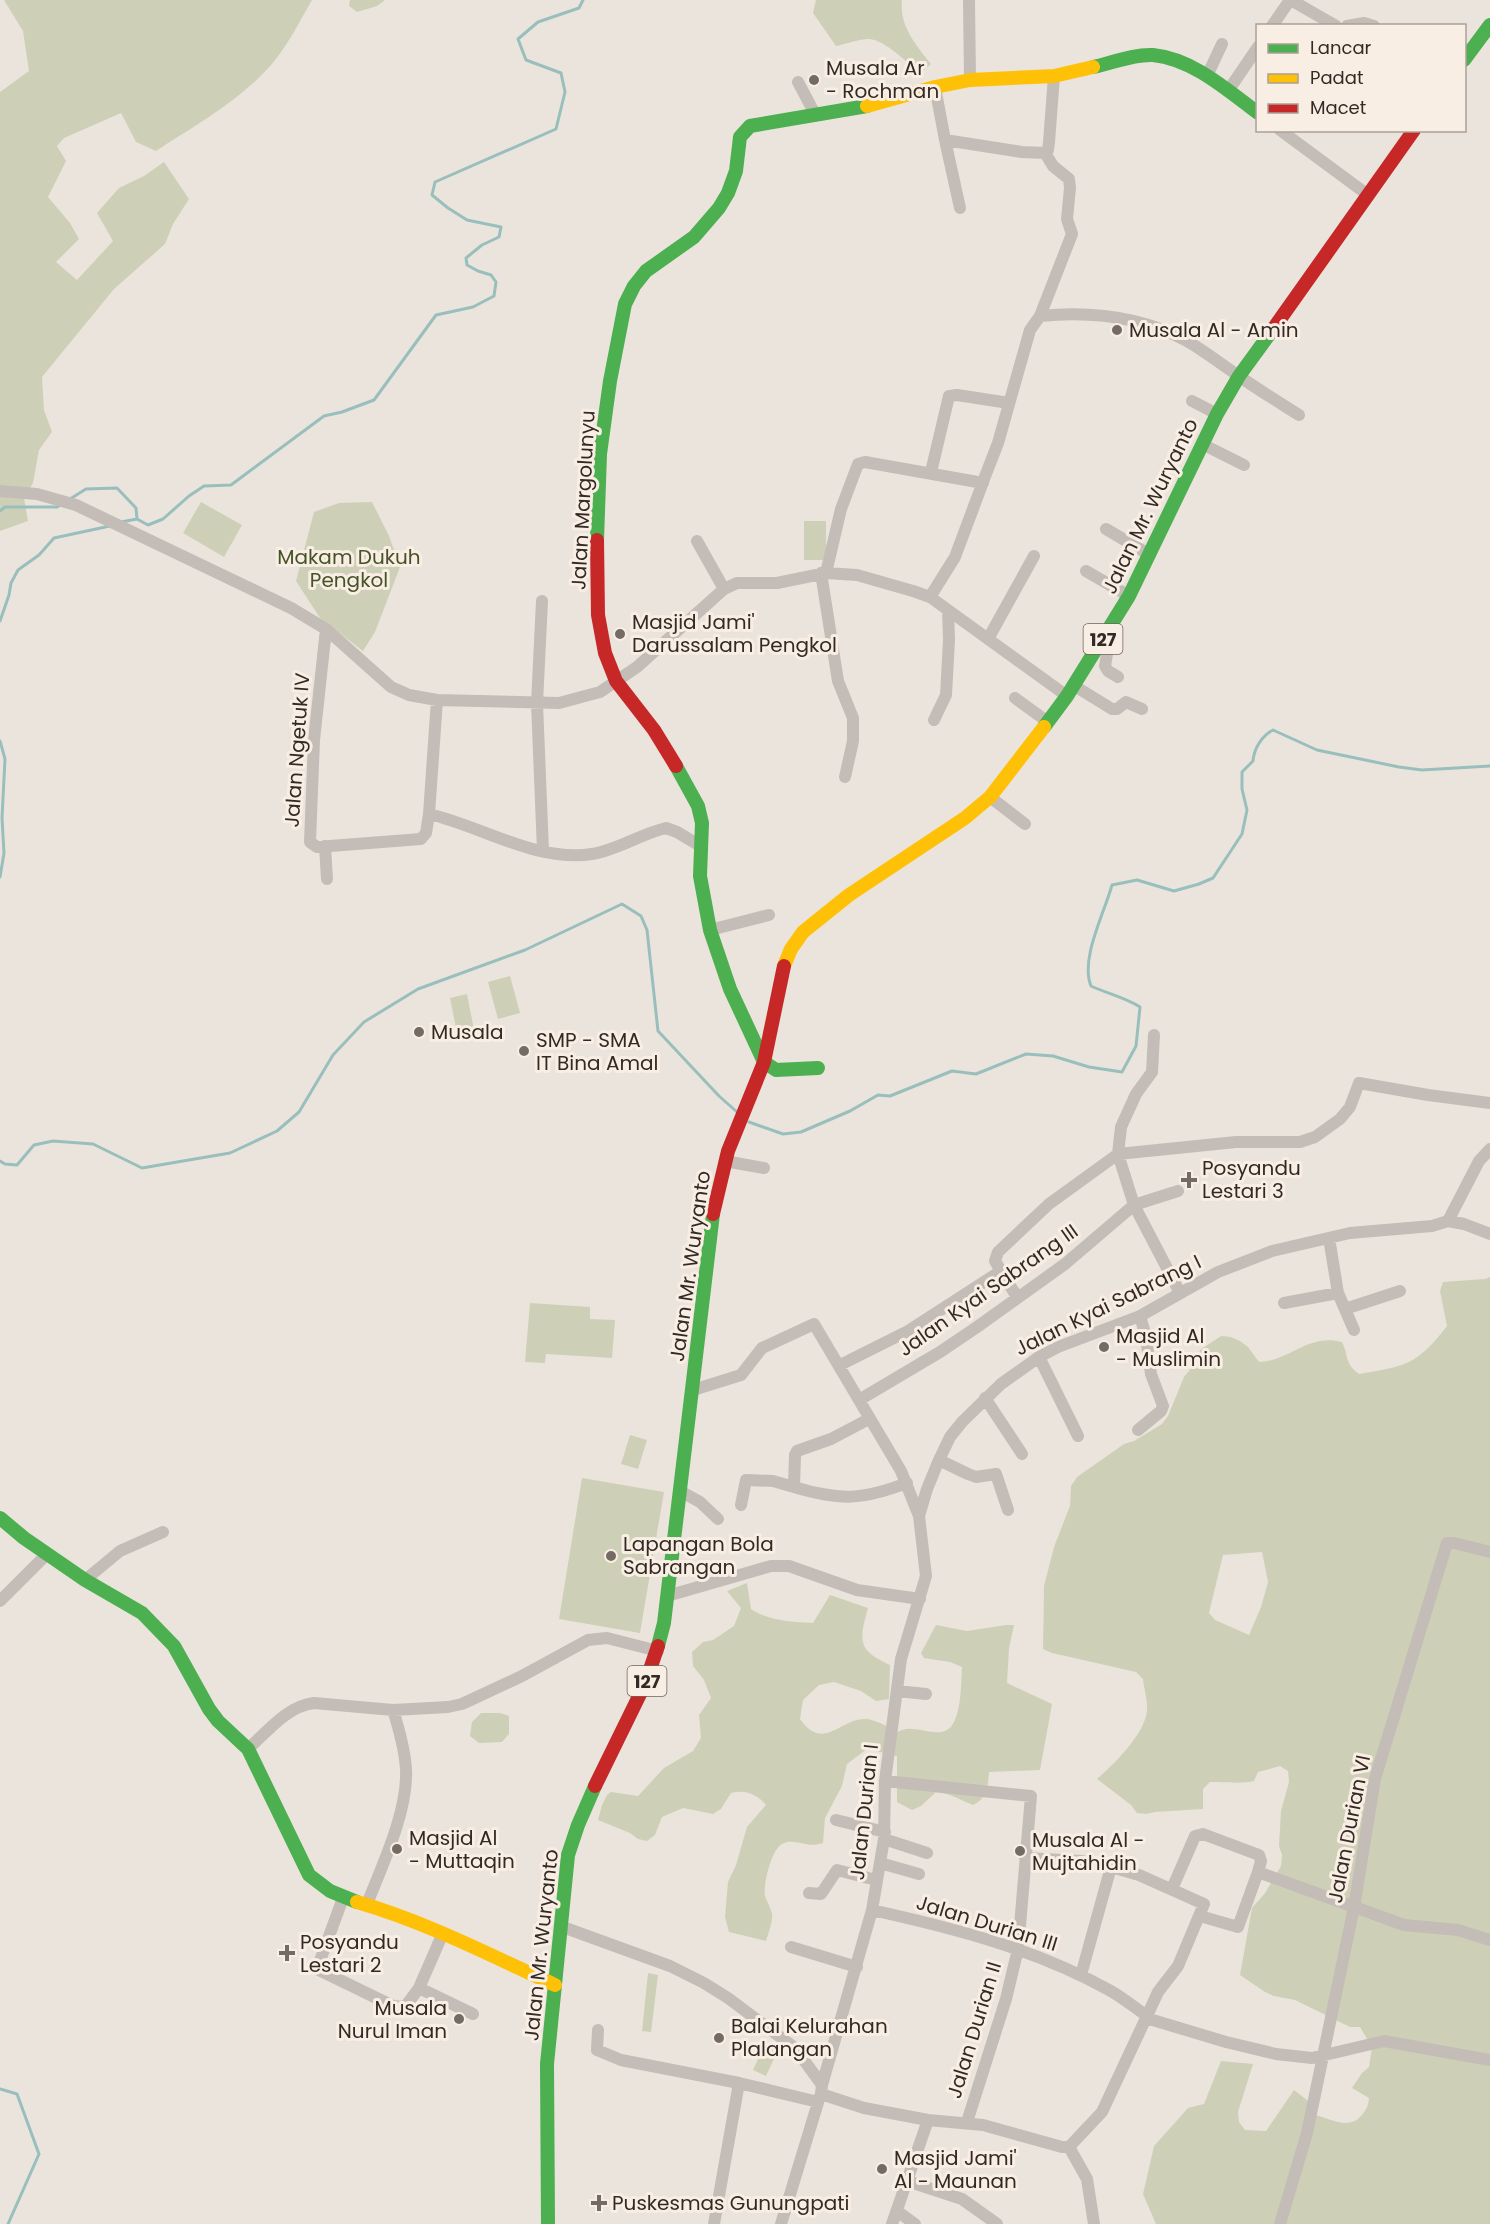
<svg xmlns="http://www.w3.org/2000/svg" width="1490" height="2224" font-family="Poppins,sans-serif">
<rect width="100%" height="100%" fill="#ebe4dd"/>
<path fill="#cdd0b6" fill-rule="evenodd" d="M4,0H312C301,19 290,41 276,59C245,98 197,124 156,151L136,142L121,113L64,138L57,146L66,161L48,197L70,223L79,239L56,262L77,280L113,241L97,213L119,188L144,176L164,162L189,199L173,224L165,244L114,289L42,377L44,410L52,432L39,450L33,483L24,498L28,521L0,531V92L29,71L23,31Z
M350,0H385L377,6L357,12L349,6Z
M816,0H902C899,26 916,45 931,64L919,75C909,63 885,40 869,39C859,39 846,44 836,46L813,13Z
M201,502L242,525L224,557L183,533Z
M372,502L389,536L400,567L375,632L363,651L320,618L296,581L314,512L339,503Z
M804,521H826V560H804Z
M510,976L520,1013L498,1019L488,982Z
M467,994L474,1030L457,1033L450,998Z
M1490,1277V2224H1156L1143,2194L1154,2146L1188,2108L1204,2104L1221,2061L1253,2064L1238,2112L1239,2122L1245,2130L1266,2131L1294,2090L1312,2104L1315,2115C1331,2119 1349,2130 1361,2116C1367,2109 1368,2106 1369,2098L1352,2088L1362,2073L1369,2067L1372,2047L1360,2027H1350L1295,2000L1274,1996L1265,1992L1240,1975L1252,1908L1265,1893L1281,1866L1282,1855L1279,1846L1281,1811L1289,1782L1288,1771L1280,1766L1258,1772L1254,1781C1244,1784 1222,1782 1210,1782L1203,1789V1809L1155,1812L1146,1814L1137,1813L1131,1805L1097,1779C1114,1764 1144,1735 1147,1711C1148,1701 1144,1689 1143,1679L1136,1672L1052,1653L1043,1649L1044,1586L1054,1547L1070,1506L1071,1486L1077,1477L1124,1444L1134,1441L1162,1424L1168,1416L1184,1377L1196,1362L1200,1350L1221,1336L1231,1337L1240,1341L1248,1347L1259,1362C1290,1361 1308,1333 1342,1342C1349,1356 1344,1363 1359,1374C1406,1366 1417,1365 1447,1326L1440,1291L1443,1282L1485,1279ZM1262,1552L1268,1582L1261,1607L1249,1635L1215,1620L1209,1613L1223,1555Z
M530,1303L590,1307V1319L615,1320L612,1358L546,1354L545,1363L525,1362Z
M630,1435L647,1440L638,1469L621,1464Z
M582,1478L664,1492L640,1633L559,1619Z
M747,1583L751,1609C769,1621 792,1622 813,1623L830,1595L868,1608C859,1641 857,1650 890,1665L889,1699L876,1701L861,1691L834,1682L819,1685L803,1700L800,1719C823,1751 838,1721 863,1719C874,1718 888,1727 898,1732C906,1727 912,1729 921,1730C928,1731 938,1734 945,1731C962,1725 961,1682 962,1667L950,1662L924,1658L921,1653L936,1625L967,1631L1006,1625H1014L1009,1648L1007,1683L1052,1704L1040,1770L989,1772C988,1785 987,1799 973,1805C960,1800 950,1793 936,1792L921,1806L912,1810L897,1802V1756L867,1749L847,1764L842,1786L825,1818L823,1843C806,1849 795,1837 782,1844C771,1850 763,1885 765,1896C767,1902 771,1908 772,1914C773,1922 768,1934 766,1941L729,1932L725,1917L728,1882L736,1865L747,1827L766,1805C757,1794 745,1789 731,1793L721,1809L713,1814L683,1808L662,1817L655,1835L647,1841L638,1839L630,1833L598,1820L602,1805L607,1795L611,1792L638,1796L664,1768L693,1751L701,1738L699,1715L711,1698L704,1680L693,1666L692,1652L703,1642L713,1640L734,1626L741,1608L727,1591Z
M481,1713H500L509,1716V1734L502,1742L479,1743L470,1736L472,1722Z
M648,1973L658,1975L651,2032L642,2031Z
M766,2042L779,2048L766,2076L753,2070Z"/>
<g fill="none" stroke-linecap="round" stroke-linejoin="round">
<path stroke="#99bfbd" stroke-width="3" d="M70,499L86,489L117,488L136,508L137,519L148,525L163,519L189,496L204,486L231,485L324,416L342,412L374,400L436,315L473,307L494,296L496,282L491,275L478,271L467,265L466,258L482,245L499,237L501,227L467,220L448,208L432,195L435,182L556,129L565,92L561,73L526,60L518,39L538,22L579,8L583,0
M0,511L5,507H57L62,504
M121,522L137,519
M0,621L9,595L11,583L18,570L39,555L54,538L110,526
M0,741L5,759L2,818L4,853L0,877
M749,1122L783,1134L801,1132L850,1111L878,1095L890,1096L952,1071L976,1074L1026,1054L1053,1056L1089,1067L1122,1072L1136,1046L1140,1007C1124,997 1108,994 1091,986C1080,959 1104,914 1112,885L1137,880L1174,891L1199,884L1213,878L1242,834L1247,810L1242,789V772L1253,761C1254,748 1262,736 1273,730L1317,750L1399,767L1422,770L1490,766
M0,1161L5,1164L17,1165L34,1145L53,1141L93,1144L142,1168L230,1153L277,1131L299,1112L333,1055L364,1022L418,989L525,950L622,904L641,916L647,930L658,1031L719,1096L737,1112
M0,2089L17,2094L39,2154L8,2224"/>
<path stroke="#c4bcb6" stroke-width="12" d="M969,0L970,80
M1291,0L1336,26
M1272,26L1290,0
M1347,26L1364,23L1374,26
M1207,76L1222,44
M798,82L815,114
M935,87L945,140L1022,152L1045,153L1048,150L1049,142L1054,76
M1228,91L1258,47
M1280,130L1368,195
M945,140L960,208
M1040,316L1072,234L1067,219L1070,188L1069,179L1053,166L1045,153
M1192,401L1217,414
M1202,444L1244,465
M931,472L949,396L957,395L1009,403
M0,491L37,494L76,505L291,608L326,629L391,687L409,695L437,700L559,703L600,692L637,667L724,589L737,583H777L826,573L857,575L913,591L930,597L1067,696
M1106,529L1150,555
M697,541L724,589
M1086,571L1129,596
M821,573L838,681L853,718V741L845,777
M826,573L841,509L858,464L865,462L983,483
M930,597L955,557L986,474L998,443L1030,330L1040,316C1090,311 1142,317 1187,341C1203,350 1218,362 1233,372C1254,387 1277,401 1299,415
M542,601L537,703L543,851
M326,629L314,740L310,842L317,847L421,839L426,833L429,814L437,700
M1107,634L1108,648L1105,666L1108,671L1118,677
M988,639L1034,556
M1073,685L1112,709H1117L1126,702L1142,709
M1015,698L1048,722
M934,720L946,695L949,640L948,610
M990,797L1025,824
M429,814C481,826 538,863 592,854C618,850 640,834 666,828L677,832L702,847
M325,846L327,879
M710,930L769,915
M1154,1035L1152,1072L1136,1094L1121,1127L1118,1154L1134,1205L1180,1293
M1118,1154L1236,1142H1300L1315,1137L1340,1119L1350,1107L1359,1083L1428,1095L1490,1103
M725,1161L764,1168
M1448,1221L1479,1161L1490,1149
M1329,1238L1338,1293L1354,1330
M1017,1297L995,1261L998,1252L1049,1204L1118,1154
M1284,1303L1338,1293
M1345,1309L1400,1291
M1039,1357L1078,1436
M840,1365L908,1331L1001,1271
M693,1390L741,1375L762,1348L814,1324L901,1471L919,1516
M985,1398L1022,1454
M859,1400L940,1352L977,1327L1065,1264L1134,1205L1178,1191
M1138,1430L1161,1411L1163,1406L1151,1374L1146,1337L1140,1316
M939,1460L968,1474L976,1477L996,1474L1008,1510
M794,1487C841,1501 862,1500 907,1483
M680,1491L700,1502L718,1519
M741,1505L746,1480L773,1481L794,1487L795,1455L797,1451L831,1439L869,1419
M85,1580L120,1551L163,1532
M667,1596L771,1566H789L857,1590L920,1599
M0,1601L47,1554
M897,1691L926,1694
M248,1749C267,1732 287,1706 314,1703L393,1710L448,1707L462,1704L522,1676L588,1640L607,1638L658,1651
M885,1781L1031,1796L1018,1949L1006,1999L967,2122
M836,1820L885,1832
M884,1839L927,1853
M1025,1858L1081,1861L1111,1867L1139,1875L1204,1904L1178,1966L1158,1992L1147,2016
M880,1863L919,1874
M1172,1889L1195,1836L1203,1834L1259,1855L1261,1861L1258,1872L1404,1925L1458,1930L1490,1940
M809,1893L821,1894L837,1870L876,1880
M343,1898L317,1969L393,2006L405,2007L419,1988L443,1933
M367,1904C382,1866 408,1811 406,1770C405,1749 399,1729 393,1710
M872,1910C953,1928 1036,1949 1109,1990C1122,1997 1134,2007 1147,2016L1146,2018
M1200,1916L1238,1927L1258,1872
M560,1926L670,1966L704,1983L728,1998L795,2048L822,2085L821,2094L864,2108L928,2120L983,2125L1062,2147H1069L1102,2112L1146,2018L1226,2042L1276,2054L1312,2058L1384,2041L1490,2060
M791,1947L857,1967
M1081,1975L1111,1867
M419,1988L473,2014
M598,2030L597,2050L621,2060L739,2083L818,2102
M822,2085L872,1910L884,1839L885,1781L901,1659L926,1576L919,1516L927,1489L939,1460L950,1437L962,1422L1001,1384L1039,1357L1058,1347L1140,1316L1218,1272L1272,1251L1350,1233L1432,1226L1448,1221L1464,1224L1490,1234
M1069,2147L1087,2179L1094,2224
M907,2181L962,2199L997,2224
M897,2211L915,2224
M714,2224L739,2083
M781,2224L820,2096
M892,2224L928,2120
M1280,2224L1307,2133L1354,1907L1375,1779L1447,1543H1454L1490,1552"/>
<path stroke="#4caf50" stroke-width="14" d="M1464,60L1490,25
M1093,67C1111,63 1134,54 1153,55C1193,59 1227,90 1258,113
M597,540L600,454L610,381L625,304L634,286L646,271L694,237L719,208L728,193L736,171L740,137L750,126L867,106
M1044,727L1067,696L1129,596L1217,414L1239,376L1271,332
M676,766L698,806L702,823L700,876L710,930L730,989L764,1062L776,1070L818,1068
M0,1518L24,1538L85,1580L142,1613L174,1646L209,1709L218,1721L248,1749L309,1875L330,1891L357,1902
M658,1646L664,1623L713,1214
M548,2224L547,2064L568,1855L578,1825L595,1786"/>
<path stroke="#ffc107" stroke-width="14" d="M867,106L935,87L970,80L1054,76L1093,67
M784,966L791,949L803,932L849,895L965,818L990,797L1044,727
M357,1902C426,1922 490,1955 555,1985"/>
<path stroke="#c62828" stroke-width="14" d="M1271,332L1414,130
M597,540L598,615L605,653L616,681L654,730L676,766
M713,1214L728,1151L764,1062L784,966
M595,1786L645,1684L658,1646"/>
</g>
<g fill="#746b65" stroke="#f9eee3" stroke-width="2">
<circle cx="814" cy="80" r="6"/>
<circle cx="1117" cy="330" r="6"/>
<circle cx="620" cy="634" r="6"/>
<circle cx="419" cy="1032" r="6"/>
<circle cx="524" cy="1051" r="6"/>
<path d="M1186 1171h6v6h6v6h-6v6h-6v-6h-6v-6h6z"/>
<circle cx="1104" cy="1347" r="6"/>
<circle cx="611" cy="1556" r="6"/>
<circle cx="397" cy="1849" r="6"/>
<circle cx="1020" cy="1851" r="6"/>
<path d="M284 1944h6v6h6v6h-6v6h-6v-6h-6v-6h6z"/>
<circle cx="459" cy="2019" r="6"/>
<circle cx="719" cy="2038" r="6"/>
<circle cx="882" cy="2169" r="6"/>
<path d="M596 2194h6v6h6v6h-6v6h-6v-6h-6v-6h6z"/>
</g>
<g text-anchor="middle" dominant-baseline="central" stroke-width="6" stroke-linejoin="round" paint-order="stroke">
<g fill="#f9eee3" stroke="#6f655e" stroke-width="1.5">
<rect x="1083.5" y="624" width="39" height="30" rx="4.5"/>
<rect x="627.5" y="1666" width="39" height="30" rx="4.5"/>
</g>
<g font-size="18" font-weight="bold" fill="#342a25">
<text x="1103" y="639">127</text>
<text x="647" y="1681">127</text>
</g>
<g font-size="20" fill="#342a25" stroke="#f9eee3" text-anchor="start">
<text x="826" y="68">Musala Ar<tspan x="826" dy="23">- Rochman</tspan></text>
<text x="1129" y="330">Musala Al - Amin</text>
<text x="632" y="622">Masjid Jami'<tspan x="632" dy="23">Darussalam Pengkol</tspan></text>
<text x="431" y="1032">Musala</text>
<text x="536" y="1040">SMP - SMA<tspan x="536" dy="23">IT Bina Amal</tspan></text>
<text x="1202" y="1168">Posyandu<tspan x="1202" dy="23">Lestari 3</tspan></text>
<text x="1116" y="1336">Masjid Al<tspan x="1116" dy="23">- Muslimin</tspan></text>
<text x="623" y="1544">Lapangan Bola<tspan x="623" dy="23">Sabrangan</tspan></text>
<text x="409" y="1838">Masjid Al<tspan x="409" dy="23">- Muttaqin</tspan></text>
<text x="1032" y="1840">Musala Al -<tspan x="1032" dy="23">Mujtahidin</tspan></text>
<text x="300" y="1942">Posyandu<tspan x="300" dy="23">Lestari 2</tspan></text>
<text x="447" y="2008" text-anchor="end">Musala<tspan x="447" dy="23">Nurul Iman</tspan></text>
<text x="731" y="2026">Balai Kelurahan<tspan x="731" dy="23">Plalangan</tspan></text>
<text x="894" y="2158">Masjid Jami'<tspan x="894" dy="23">Al - Maunan</tspan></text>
<text x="612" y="2203">Puskesmas Gunungpati</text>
</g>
<g font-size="20" fill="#342a25" stroke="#f9eee3">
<text transform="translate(583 500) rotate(-87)">Jalan Margolunyu</text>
<text transform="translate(1150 506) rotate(-64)">Jalan Mr. Wuryanto</text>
<text transform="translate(297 750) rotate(-86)">Jalan Ngetuk IV</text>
<text transform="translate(690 1266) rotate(-82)">Jalan Mr. Wuryanto</text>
<text transform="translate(988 1290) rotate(-35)">Jalan Kyai Sabrang III</text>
<text transform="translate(1108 1305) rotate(-26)">Jalan Kyai Sabrang I</text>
<text transform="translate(864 1812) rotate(-84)">Jalan Durian I</text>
<text transform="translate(1349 1829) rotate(-79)">Jalan Durian VI</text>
<text transform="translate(987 1923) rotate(17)">Jalan Durian III</text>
<text transform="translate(541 1945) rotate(-84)">Jalan Mr. Wuryanto</text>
<text transform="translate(974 2030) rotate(-73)">Jalan Durian II</text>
</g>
<g font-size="20" fill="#455329" stroke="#f9eee3">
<text x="349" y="557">Makam Dukuh<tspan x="349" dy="23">Pengkol</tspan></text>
</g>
</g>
<rect x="1256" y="24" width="210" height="108" fill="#f9eee3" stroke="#aaa097" stroke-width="1.5"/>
<rect x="1268" y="44" width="30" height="9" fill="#4caf50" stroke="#aaa097" stroke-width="1.5"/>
<text x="1310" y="54" font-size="18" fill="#342a25">Lancar</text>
<rect x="1268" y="74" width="30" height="9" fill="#ffc107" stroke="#aaa097" stroke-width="1.5"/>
<text x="1310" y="84" font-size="18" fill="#342a25">Padat</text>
<rect x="1268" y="104" width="30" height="9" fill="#c62828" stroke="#aaa097" stroke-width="1.5"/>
<text x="1310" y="114" font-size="18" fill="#342a25">Macet</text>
</svg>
